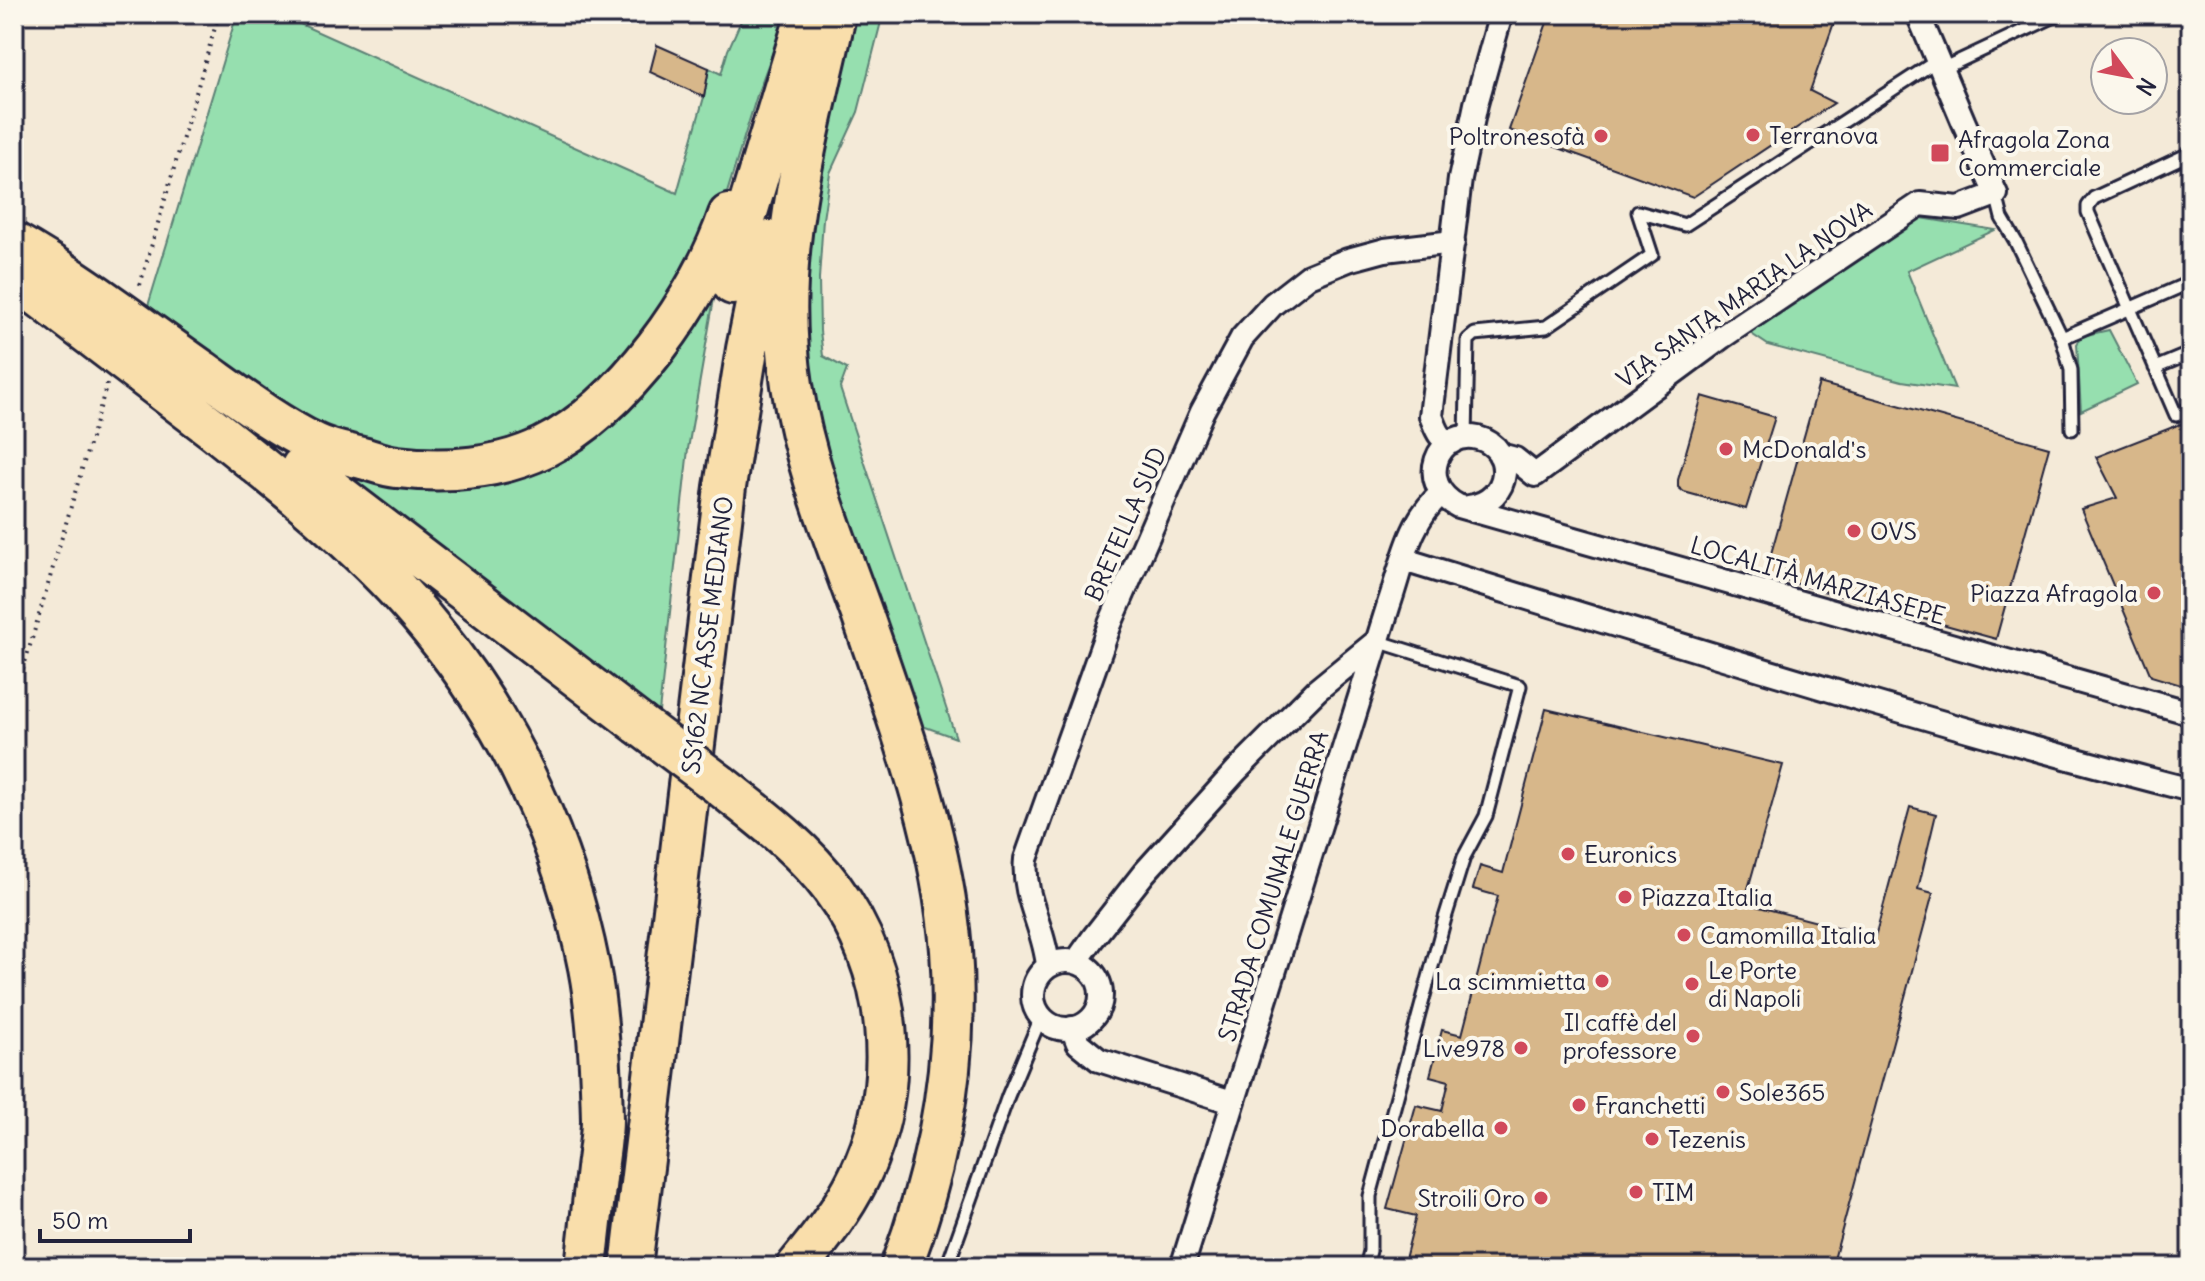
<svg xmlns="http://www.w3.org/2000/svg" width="2205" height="1281" font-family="Delius,sans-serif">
<rect width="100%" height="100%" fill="#f4ead8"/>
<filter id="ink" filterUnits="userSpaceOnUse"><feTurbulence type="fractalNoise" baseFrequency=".0125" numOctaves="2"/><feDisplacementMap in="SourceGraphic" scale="16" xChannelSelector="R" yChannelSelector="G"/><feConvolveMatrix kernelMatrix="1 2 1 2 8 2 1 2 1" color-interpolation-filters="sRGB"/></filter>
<g filter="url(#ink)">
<path fill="#96dfaf" stroke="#5c8075" stroke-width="2" d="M237,14H278L677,193L704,97L709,68L721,74L728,50L744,14H787L758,92L718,222L656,331L540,438L463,458L329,440L147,309Z
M854,14H883L858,112L830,173L823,219L819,279L820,331L823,356L847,369L840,388L956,738L906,720L794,347L802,191Z
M1915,217L1995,230L1907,271L1955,389L1902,381L1768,345L1747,331Z
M717,281L688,449L658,721L270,427L507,469Z
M2109,330L2137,384L2081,411L2077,344L2082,336Z"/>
<path fill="#d7b78a" stroke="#22223b" stroke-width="2" d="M1550,14H1837L1810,91L1834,103L1693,197L1509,130Z
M657,45L709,68L704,97L650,72Z
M1819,383L2049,447L1996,639L1765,575Z
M1702,396L1775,417L1746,509L1684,492L1678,487V480Z
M2191,420V688L2151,676L2081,509L2117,498L2096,457Z
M1546,709L1783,765L1744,903L1875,937L1910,807L1936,814L1918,889L1933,893L1832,1267H1403L1416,1216L1387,1209L1416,1105L1442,1111L1449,1081L1430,1076L1442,1030L1462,1035L1498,896L1473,889L1480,866L1503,873Z"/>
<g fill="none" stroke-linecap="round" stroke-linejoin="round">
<g stroke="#22223b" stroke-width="17">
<path id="lane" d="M1942,69L2059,14
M2191,153L2094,198L2088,206V212L2176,415L2191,408
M1996,194L2002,218L2016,242L2062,338L2071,370L2072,429
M2062,338L2191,282
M2155,368L2191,353
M1466,438L1468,340L1475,334L1546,327L1652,255L1638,212L1685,225L1938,60
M947,1267L1008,1096L1041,1017
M1366,1267L1370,1251V1196L1445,918L1464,857L1486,816L1520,686L1377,641"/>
</g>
<g stroke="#22223b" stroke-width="28">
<path id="street" d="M1452,442C1438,440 1436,427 1431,416L1460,179L1476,104L1501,14
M1500,455L1515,459L1535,475L1722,337L1920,204L1959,208L1996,194L1964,123L1918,14
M1469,507C1512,501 1516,448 1478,438C1437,428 1415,484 1458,506L2191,713
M1404,560C1665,640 1926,723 2191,790
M1033 995a34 34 0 1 1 68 0a34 34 0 1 1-68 0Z
M1076,962L1093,938L1144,873L1236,771L1317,690L1377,641
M1048,966C1045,929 1022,897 1026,859L1110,624L1202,412L1242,338L1273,304L1309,276L1348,260L1385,250L1453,242
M1072,1028L1078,1043L1099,1060L1232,1102
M1182,1267L1389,604C1402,567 1409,520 1441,494"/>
</g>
<g stroke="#22223b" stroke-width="46">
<path id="highway" d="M835,15C808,139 772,257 792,385C804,464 835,539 862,614C899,722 942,835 951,950C959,1058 939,1166 901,1267
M14,243C81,281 141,328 204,372C239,397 276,425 315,444C329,451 347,454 362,458C373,461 385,466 397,467C445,473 500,469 544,447C624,407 701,298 729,215
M14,277C81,328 148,379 215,430C292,491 370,553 432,630C511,726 565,845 589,967C598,1013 601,1073 602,1120C602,1136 599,1153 597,1169C593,1202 590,1234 586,1267
M733,284L746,216L807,14
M302,467L639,724
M720,785C759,816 802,847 832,888C893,970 904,1085 859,1177C843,1210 820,1239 797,1267
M631,1267L725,487L747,349L769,241"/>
</g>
<path stroke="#22223b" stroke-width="4" stroke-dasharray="2 6" stroke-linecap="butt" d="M140,285L219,14
M14,700L107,384"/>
<use href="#lane" stroke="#fbf7ec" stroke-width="11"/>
<use href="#street" stroke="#fbf7ec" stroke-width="22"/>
<use href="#highway" stroke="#f9deab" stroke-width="40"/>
<g stroke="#22223b" stroke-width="46" stroke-linecap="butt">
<path id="highway-bridge" d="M639,724L720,785"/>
</g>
<use href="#highway-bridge" stroke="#f9deab" stroke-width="40"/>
</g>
</g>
<g fill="#d1495b" stroke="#fbf7ec" stroke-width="3">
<circle cx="1753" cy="135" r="8"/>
<circle cx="1601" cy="136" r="8"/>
<rect x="1930" y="143" width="20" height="20" rx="4"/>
<circle cx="1726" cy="449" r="8"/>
<circle cx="1854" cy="531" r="8"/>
<circle cx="2154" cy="593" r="8"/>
<circle cx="1568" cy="854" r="8"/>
<circle cx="1625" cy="897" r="8"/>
<circle cx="1684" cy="935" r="8"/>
<circle cx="1602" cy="981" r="8"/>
<circle cx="1692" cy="984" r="8"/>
<circle cx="1693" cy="1036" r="8"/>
<circle cx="1521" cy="1048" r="8"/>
<circle cx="1723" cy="1092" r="8"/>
<circle cx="1579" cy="1105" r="8"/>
<circle cx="1501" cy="1128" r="8"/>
<circle cx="1652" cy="1139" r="8"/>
<circle cx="1636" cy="1192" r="8"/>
<circle cx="1541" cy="1198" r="8"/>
</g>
<g text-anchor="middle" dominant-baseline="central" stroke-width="8" stroke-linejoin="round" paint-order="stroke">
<g font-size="24" fill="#22223b" stroke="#fbf7ec" text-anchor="start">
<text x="1769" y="135">Terranova</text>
<text x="1585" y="136" text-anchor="end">Poltronesofà</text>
<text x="1958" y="139">Afragola Zona<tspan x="1958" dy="28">Commerciale</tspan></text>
<text x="1742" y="449">McDonald's</text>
<text x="1870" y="531">OVS</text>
<text x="2138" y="593" text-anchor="end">Piazza Afragola</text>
<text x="1584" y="854">Euronics</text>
<text x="1641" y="897">Piazza Italia</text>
<text x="1700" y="935">Camomilla Italia</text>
<text x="1708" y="970">Le Porte<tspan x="1708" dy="28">di Napoli</tspan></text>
<text x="1586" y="981" text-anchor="end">La scimmietta</text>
<text x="1677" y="1022" text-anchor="end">Il caffè del<tspan x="1677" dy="28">professore</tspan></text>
<text x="1505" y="1048" text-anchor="end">Live978</text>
<text x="1739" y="1092">Sole365</text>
<text x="1595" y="1105">Franchetti</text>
<text x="1485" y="1128" text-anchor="end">Dorabella</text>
<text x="1668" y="1139">Tezenis</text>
<text x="1652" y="1192">TIM</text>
<text x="1525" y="1198" text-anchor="end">Stroili Oro</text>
</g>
<g font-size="24" fill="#22223b" stroke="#fbf7ec">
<text transform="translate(1744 294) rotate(-35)">VIA SANTA MARIA LA NOVA</text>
<text transform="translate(1125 524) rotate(-66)">BRETELLA SUD</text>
<text transform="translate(1818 580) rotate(16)">LOCALITÀ MARZIASEPE</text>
<text transform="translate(707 635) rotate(-83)">SS162 NC ASSE MEDIANO</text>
<text transform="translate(1273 886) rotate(-73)">STRADA COMUNALE GUERRA</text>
</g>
</g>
<rect width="2205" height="1281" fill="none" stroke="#fbf7ec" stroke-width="48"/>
<rect x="24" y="24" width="2157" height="1233" fill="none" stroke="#22223b" stroke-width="3" filter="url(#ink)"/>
<g transform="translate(2129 76) rotate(122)"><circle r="38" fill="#fbf7ec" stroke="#a4a2a5" stroke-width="2"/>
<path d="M0-6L14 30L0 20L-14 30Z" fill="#d1495b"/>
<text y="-12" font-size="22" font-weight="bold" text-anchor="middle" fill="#22223b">N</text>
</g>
<path d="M40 1229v12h150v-12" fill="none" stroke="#22223b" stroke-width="4"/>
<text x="52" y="1229" font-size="24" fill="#22223b" stroke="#fbf7ec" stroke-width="6" paint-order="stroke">50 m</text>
</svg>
